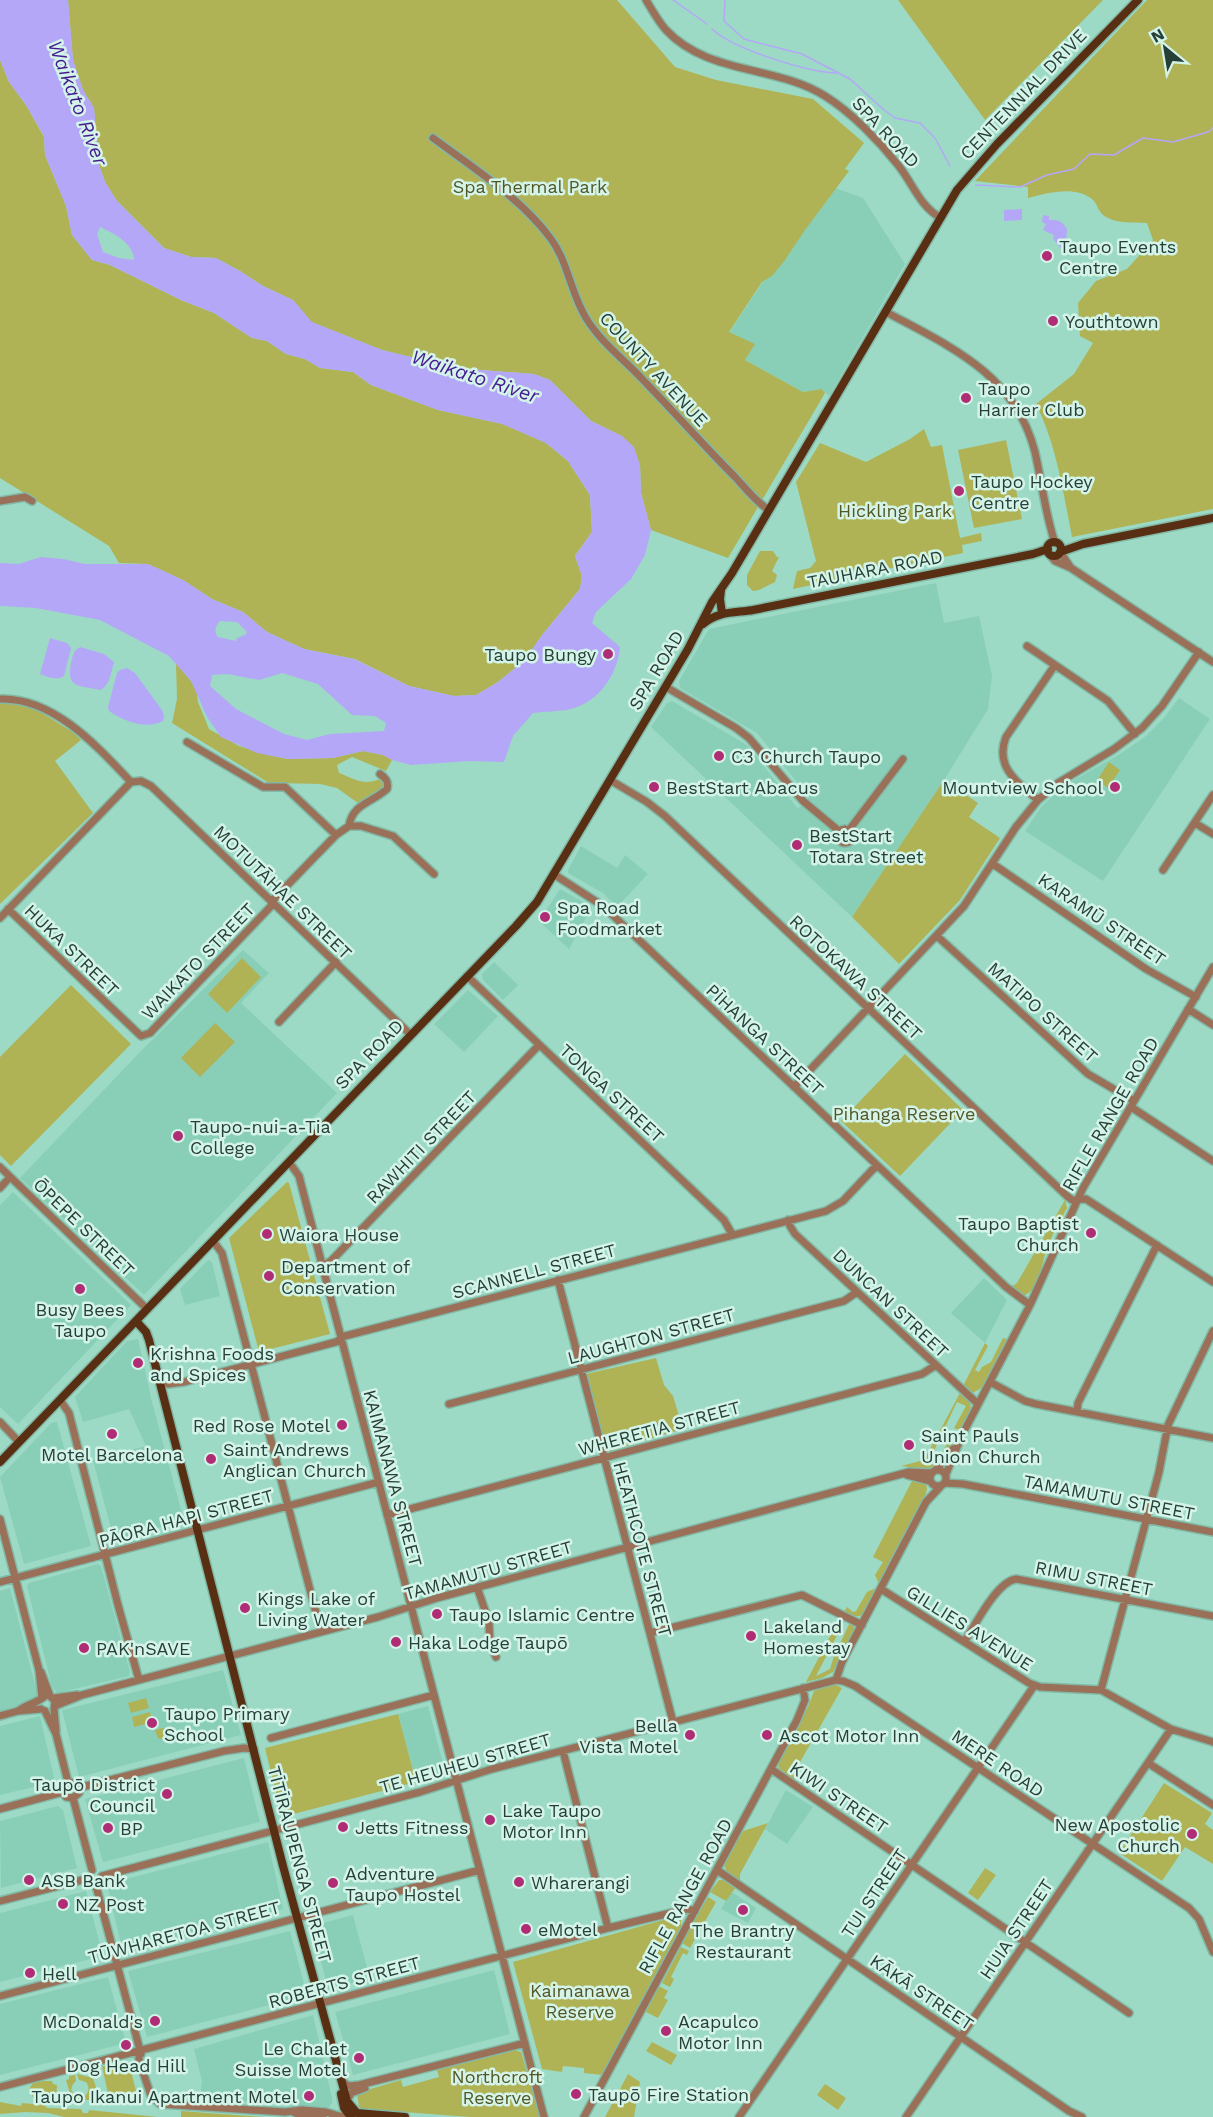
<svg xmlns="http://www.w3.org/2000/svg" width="1213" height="2117" font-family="'Work Sans',sans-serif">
<rect width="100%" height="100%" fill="#9cdac5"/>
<path fill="#89cfb8" d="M832,187L863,198L905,264L829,396L822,389L803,392L745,360L729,333L778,259Z
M936,583L944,623L979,616L992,676L988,709L944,780L852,917L651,727L667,703L672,701L747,745L798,809L809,797L757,733L680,688L679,681L709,629Z
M1179,698L1210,719L1103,881L1025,831L1041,807L1055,794L1074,780L1120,754L1146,736L1163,719Z
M581,846L617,868L625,855L648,874L617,907L603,893L568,873V870Z
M560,889L592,907L569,949L539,921Z
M243,950L269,973L241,1003L337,1093L144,1295L20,1178L139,1053Z
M494,962L518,985L503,1000L483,980L482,974Z
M468,990L498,1016L464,1052L434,1024Z
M13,1192L131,1305L18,1424L0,1407V1205Z
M208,1260L212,1262L220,1296L185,1305L180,1289Z
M984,1278L1007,1300L985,1343L951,1313Z
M138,1339L152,1402L184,1521L114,1540L93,1460L146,1446L129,1409L83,1422L75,1397L127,1341Z
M57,1422L91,1546L24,1564L0,1477L51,1423Z
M98,1564L101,1566L130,1672L129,1676L57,1693L52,1687L27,1586L29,1583Z
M10,1588L39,1700L0,1711V1591Z
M223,1670L241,1735L79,1777L62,1710Z
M428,1706L446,1775L416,1782L398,1714Z
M40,1716L55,1782L0,1795V1726Z
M244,1758L260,1822L103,1862L85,1799Z
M786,1790L813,1807L787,1844L765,1829Z
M58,1806L63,1810L77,1868L1,1888L0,1821Z
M268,1842L283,1909L123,1953L107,1884Z
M86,1891L103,1956L0,1982V1913Z
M733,1893L756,1908L748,1923L721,1909L730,1894Z
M353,1915L370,1979L328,1989L312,1926Z
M290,1931L307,1995L147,2037L128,1971Z
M494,1970L510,2034L353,2075L335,2012Z
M108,1977L126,2043L0,2075V2004Z
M313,2015L332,2098V2103L329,2107L200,2098L202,2081L194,2049Z"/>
<path fill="#afb356" d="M68,0H617L675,67L716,80L813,99L864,143L845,169L849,171L805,230L785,260L772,276L762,282L729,332L755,344L745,360L803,392L822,389L825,393L728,558L651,530L641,493L640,465L622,436L591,421L550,380L534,374L456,368L382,350L311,322L293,300L263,286L240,271L216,258L191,257L164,248L117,201L105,182L99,165L94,108L83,90L73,60Z
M898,0H1103L985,120Z
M1147,0H1213V509L1072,537C1063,492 1057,446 1036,404L1074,374L1093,343L1080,336L1078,303L1096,281L1127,269L1153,240L1147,223C1133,222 1118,224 1106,217C1098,213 1098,204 1092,199C1075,185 1046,193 1028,198V187L975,181Z
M0,60L9,82L26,105L44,137L45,155L66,206L72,235L92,260L110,265L181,300L214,313L252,338L267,341L286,354L305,359L320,368L353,372L371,385L438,410L503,424L546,443L568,461L590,495L592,532L575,556L582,576L580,589L542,635L525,660L498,682L476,695L454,696L409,686L355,659L304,649L267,632L243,612L212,599L183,580L148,564L119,563L109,546L0,478Z
M924,429L931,447L942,445L960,538L981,533L982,541L962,545L963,553L793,589L797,571L810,568L816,561L796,482L820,443L866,462L910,439Z
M1006,440L1022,519L974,528L958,450Z
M760,551H773L777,557H779L772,571L777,575L775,582L759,590L753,591L747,585V575Z
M176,663L196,687L198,702L209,729L239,746L268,755L288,759L333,758L363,751L383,755L392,760L386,771L352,757L337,765L339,773C355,779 363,786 380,779L384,784V788L358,803L337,788L320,784L277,783L272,785L172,723L177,699Z
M6,703L31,706L74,733L81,740L55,761L93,813L0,904V704Z
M1109,762L1120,770L1108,788L1097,780Z
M944,780L978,803L969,817L1000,838L960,900L899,964L852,917Z
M242,958L261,977L227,1013L208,994Z
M71,985L131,1044L11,1166L0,1155V1057Z
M215,1023L235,1042L200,1077L181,1058Z
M905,1054L963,1110L900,1176L841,1121Z
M287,1182L289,1183L330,1334L259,1352L229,1238Z
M1065,1200L1067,1208C1061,1219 1054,1231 1049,1243C1042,1258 1041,1292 1022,1296L1011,1287L1017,1283Z
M1003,1338L1007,1339L983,1387L973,1393L963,1386L985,1343L988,1346L975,1370L979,1372L982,1367L991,1362Z
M656,1358L664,1385L673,1396L683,1429L610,1451L606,1448L586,1374Z
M960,1393L970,1403L971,1409L959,1430L954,1428L966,1406L957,1402L933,1453L940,1457L952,1434L957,1436L947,1455L929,1470L901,1466L924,1460Z
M914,1477L926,1483L927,1489L924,1501L879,1584L875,1575L883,1562L873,1557Z
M876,1588C868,1606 867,1625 844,1612L847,1607L853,1612L856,1611L867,1592Z
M840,1617L845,1620L816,1676L830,1669L833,1659L850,1622L854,1625V1632L833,1672L822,1678L806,1682Z
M834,1684L842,1688L795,1771L796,1777L794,1780C787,1775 777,1772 778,1762L808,1707L814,1691Z
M146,1698L149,1708L131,1713L128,1703Z
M150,1712L153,1722L134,1727L132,1717Z
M398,1714L416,1782L282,1817L265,1748Z
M163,1728L181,1731L182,1735L165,1740L158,1738L155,1730Z
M1164,1783L1212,1813L1205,1824L1213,1830V1864L1185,1847L1162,1881L1119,1853Z
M768,1823L740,1874V1882L727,1873L724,1864L743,1831Z
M985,1868L996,1875L978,1900L968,1893Z
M719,1880H723L736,1887L726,1901L710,1892Z
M708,1897L716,1902L690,1948L682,1943Z
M674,1917L681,1920V1927L603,2075L584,2073V2068L563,2066L562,2072L542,2069L513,1962Z
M681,1947L689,1951L687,1955L683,1953L671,1977L674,1979L670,1987L662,1983Z
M659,1986L668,1991L664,1998L668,2000L658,2018L646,2012Z
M652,2042L677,2055L671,2065L646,2051Z
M515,2050L521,2052L540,2117H471L362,2109L359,2107L357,2093L401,2080L403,2087L439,2077L437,2070Z
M102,2066L122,2068L124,2071H131L136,2091L132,2101L110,2103Z
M77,2074L93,2078L96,2087L94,2100H85L84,2097C89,2093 90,2087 86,2082L79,2080Z
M628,2074L640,2082L634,2117H605Z
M75,2075L76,2081L73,2084L71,2090L75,2096L80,2098V2100H72L66,2080L69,2079V2076Z
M43,2081H52L53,2084L57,2085L56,2099L33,2098L30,2087L33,2083Z
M825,2084L846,2098L838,2110L817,2095Z
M0,2102L21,2106L22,2103L45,2105L47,2108L81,2109L83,2113H88L89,2110L158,2117H64L48,2113L25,2112L0,2114Z
M181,2111L263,2117H181Z"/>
<path fill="#b4a7f8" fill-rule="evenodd" d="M0,0H68L73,60L83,90L94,108L99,165L105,182L117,201L164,248L191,257L216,258L240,271L263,286L293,300L312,322L382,350L456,368L534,374L550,380L591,421L622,436L634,447L640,465L641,493L651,530L645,555L631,579L596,612L592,623L620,647C617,675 600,701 571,709C559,712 545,711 533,713L513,736L504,762L470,761L411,765L392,760L383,755L363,751L333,758L288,759L257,753L221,737L207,717L191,681L169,656L100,620L36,608L0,606V563L19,564L41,557L63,559L85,564H148L183,580L212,599L243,612L267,632L304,649L354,659L409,686L454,696L476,695L498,682L525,660L542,635L580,589L582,576L575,556L592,532L590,495L568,461L546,443L502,424L438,410L371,385L353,372L320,368L305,359L286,354L267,341L252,338L214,313L181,300L110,265L92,260L72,235L66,206L45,155L44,136L26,105L9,82L0,60ZM100,227C113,233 134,243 134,260L119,258L103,252L97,234ZM220,621L237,622L247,632L245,635L237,638L236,641L218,637C214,631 215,627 220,621ZM282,673L318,684L352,715L375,716L386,723L384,731L330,734L307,740L284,734L236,709L210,686L212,675L228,674L259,680Z
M1022,209V220L1004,221V210Z
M1043,215L1049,216V220C1059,219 1062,222 1067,229L1066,243L1061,248L1053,239L1054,235L1043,230L1046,224L1042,222Z
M50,638L67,643L71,648L64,676C57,681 48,677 40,674Z
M80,647L104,654L114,662C111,672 110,686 100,690C79,685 66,689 71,663C73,655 73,651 80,647Z
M127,668L135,673L162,710L164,716L163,721C145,730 124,721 109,711L108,707L117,673L120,670Z"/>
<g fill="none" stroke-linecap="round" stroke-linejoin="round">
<path stroke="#b4a7f8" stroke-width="1.5" d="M673,0L707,24
M725,0L724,21L744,39L802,54L850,79L884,110L895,118L920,123L935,138L950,166
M712,29C733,49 807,72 836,73
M976,185L1020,187L1047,175L1074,169L1090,154L1114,155L1143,138L1173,142L1208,132L1213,128"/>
<g stroke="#82b8a6" stroke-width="10">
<path id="minor" d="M646,0C652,10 658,21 666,30C708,75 776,65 825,96C851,112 879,141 898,165C912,182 920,207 941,218
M433,138C472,167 522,199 551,239C568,262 571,294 586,318C601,343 626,361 645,382C676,414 705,447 736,478C746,489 757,503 769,510
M886,312C951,347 1015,374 1035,452C1042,483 1045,513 1055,543
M0,501L25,497L32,501
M1060,552L1071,568
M1050,555L1055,561L1071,568L1213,662
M1027,646L1108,701L1135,734
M666,687L736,728L749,738L803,801L839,831
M0,699C53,697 97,746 131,782
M187,742L263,787H285L336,835
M610,780L647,802L665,816L1067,1196L1072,1200L1086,1199L1213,1282
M131,782L141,781L151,786L411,1035
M1038,800C1018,783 994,767 1006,737L1055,665
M1195,823L1213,834
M349,826C352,804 373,802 387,789C389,782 386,778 380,774
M838 836a7 7 0 1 1 14 0a7 7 0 1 1-14 0Z
M849,830L903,759
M993,864L1146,969L1196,997
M1163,870L1213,795
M555,875L603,906L1006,1287L1030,1305
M271,902L336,835L349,826H361L393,836L434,874
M8,909L141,1036L150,1033L274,903
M0,918L131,782
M937,936L1088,1074L1134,1101
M467,976L724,1220L732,1234
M1188,1009L1213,1025
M279,1022L336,962
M794,1087L964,906L1016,827L1038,800L1058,783L1114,749L1142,728L1162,706L1199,652
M1131,1107L1213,1161
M289,1162L299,1176L544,2117
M0,1167L147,1309
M0,1188L10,1177
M788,1220L790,1226L795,1234L978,1404
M213,1241L222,1253L321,1632
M322,1267L331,1261L539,1045
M558,1280L673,1722
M158,1380L168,1384L184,1382L336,1342L345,1336L826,1211L843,1201L877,1165
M990,1382L1025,1401L1036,1404L1213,1438
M60,1400L69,1413L118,1605L139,1680
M449,1404L844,1301L857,1292
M1077,1412L1078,1403L1157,1245
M0,1422L19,1442
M930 1478a8 8 0 1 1 16 0a8 8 0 1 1-16 0Z
M936,1470L953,1449
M946,1474L962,1435L1030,1305L1083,1188L1213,967
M907,1475L930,1481
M945,1483L963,1484L1213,1532
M387,1515L922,1374L936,1365
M0,1519L39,1670L42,1698
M0,1582L379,1482
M477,1587L489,1622L490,1643L496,1657
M881,1589L1029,1683L1040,1687L1101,1690L1171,1729L1213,1742
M650,1633L802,1595L862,1625
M964,1642C975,1626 996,1582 1016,1579L1213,1616
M41,1672L50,1696L55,1701L54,1709L56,1731
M836,1680L842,1662L926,1502L940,1487
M1101,1690L1159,1472L1168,1425L1213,1331
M54,1698L77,1695
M55,1706L82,1695L378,1617L437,1598L909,1472L932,1473
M18,1711C27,1704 37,1703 45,1696
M45,1711L56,1734L68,1782
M0,1716L18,1711L41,1709
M271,1738L434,1695
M563,1751L608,1928
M1148,1763L1213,1805
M771,1769L1129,2013
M68,1782L74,1783L77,1786L79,1793L73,1798
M68,1782L63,1787V1792L66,1797L73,1798
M78,1788L224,1751L244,1748L254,1749
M73,1798L92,1870
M0,1809L63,1792
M717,1870L1069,2111L1082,2117
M102,1876L420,1792L492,1769L836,1680L843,1681L855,1686L1189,1908L1199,1919L1213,1952
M96,1886L141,2054
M0,1901L86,1879
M0,1996L480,1870
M139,2051V2060L151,2096L160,2104L285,2112L302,2110L326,2112L339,2116H354
M343,2082L348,2086L359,2085L525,2043
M0,2087L608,1928L687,1909L695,1911
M347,2101L351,2093L365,2088
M295,2113L302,2116L323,2117
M584,2117L797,1720L805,1700L803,1688
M739,2117L1034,1686
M906,2117L1171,1729"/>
</g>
<g stroke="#82b8a6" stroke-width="11">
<path id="major" d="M1047 549a7 7 0 1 1 14 0a7 7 0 1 1-14 0Z
M1060,552L1083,544L1213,518
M721,590L720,599L722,613
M703,624C718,611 735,613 753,610L1033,554L1048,549
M136,1321L146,1332L149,1340L283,1866L347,2101L357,2113L405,2117
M0,1462L516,926L537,902L688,649L712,602L732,573L957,190L997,144L1138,0
M341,2094L344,2108L351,2117"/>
</g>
<use href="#minor" stroke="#9a7058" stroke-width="7"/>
<use href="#major" stroke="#592f13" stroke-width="8"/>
</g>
<g fill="#b02d75" stroke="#d5f4e9" stroke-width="2">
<circle cx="1047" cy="256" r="6"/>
<circle cx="1053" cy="321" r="6"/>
<circle cx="966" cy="398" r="6"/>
<circle cx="959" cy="491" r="6"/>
<circle cx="608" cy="654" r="6"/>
<circle cx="719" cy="756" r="6"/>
<circle cx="654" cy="787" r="6"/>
<circle cx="1115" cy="787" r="6"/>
<circle cx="797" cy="845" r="6"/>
<circle cx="545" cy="917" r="6"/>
<circle cx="178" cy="1136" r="6"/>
<circle cx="1091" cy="1233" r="6"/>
<circle cx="267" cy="1234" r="6"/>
<circle cx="269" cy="1276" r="6"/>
<circle cx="80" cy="1289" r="6"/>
<circle cx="138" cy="1363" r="6"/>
<circle cx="342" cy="1425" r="6"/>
<circle cx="112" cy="1434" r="6"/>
<circle cx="909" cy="1445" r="6"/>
<circle cx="211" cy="1459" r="6"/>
<circle cx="245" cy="1608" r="6"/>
<circle cx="437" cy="1614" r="6"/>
<circle cx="751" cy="1636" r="6"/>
<circle cx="396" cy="1642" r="6"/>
<circle cx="84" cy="1648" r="6"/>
<circle cx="152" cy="1723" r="6"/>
<circle cx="690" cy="1735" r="6"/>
<circle cx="767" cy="1735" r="6"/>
<circle cx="167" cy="1794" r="6"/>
<circle cx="490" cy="1820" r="6"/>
<circle cx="343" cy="1827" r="6"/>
<circle cx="108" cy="1828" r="6"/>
<circle cx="1192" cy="1834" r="6"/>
<circle cx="29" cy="1880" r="6"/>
<circle cx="519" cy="1882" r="6"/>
<circle cx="333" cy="1883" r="6"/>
<circle cx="63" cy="1904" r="6"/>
<circle cx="743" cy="1910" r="6"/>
<circle cx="526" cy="1929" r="6"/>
<circle cx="30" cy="1973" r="6"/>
<circle cx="155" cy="2021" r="6"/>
<circle cx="666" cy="2031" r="6"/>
<circle cx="126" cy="2045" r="6"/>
<circle cx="359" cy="2058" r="6"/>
<circle cx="576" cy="2094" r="6"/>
<circle cx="309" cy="2096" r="6"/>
</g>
<g text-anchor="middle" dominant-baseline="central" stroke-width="5" stroke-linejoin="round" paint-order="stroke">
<g font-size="18" fill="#263f37" stroke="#d5f4e9">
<text transform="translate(1023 94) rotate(-46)">CENTENNIAL DRIVE</text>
<text transform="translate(886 132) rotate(47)">SPA ROAD</text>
<text transform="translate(654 369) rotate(47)">COUNTY AVENUE</text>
<text transform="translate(875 569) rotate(-11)">TAUHARA ROAD</text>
<text transform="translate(656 670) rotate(-59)">SPA ROAD</text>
<text transform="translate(283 892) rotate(44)">MOTUTĀHAE STREET</text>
<text transform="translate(1102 919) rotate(34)">KARAMŪ STREET</text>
<text transform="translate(72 950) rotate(44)">HUKA STREET</text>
<text transform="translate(198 961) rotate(-46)">WAIKATO STREET</text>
<text transform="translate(856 977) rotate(43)">ROTOKAWA STREET</text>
<text transform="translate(1043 1012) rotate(42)">MATIPO STREET</text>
<text transform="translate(765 1039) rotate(43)">PĪHANGA STREET</text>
<text transform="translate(369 1054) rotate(-46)">SPA ROAD</text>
<text transform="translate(612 1093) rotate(43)">TONGA STREET</text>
<text transform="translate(1110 1114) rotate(-60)">RIFLE RANGE ROAD</text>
<text transform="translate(421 1147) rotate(-46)">RAWHITI STREET</text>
<text transform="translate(84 1227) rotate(44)">ŌPEPE STREET</text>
<text transform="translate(534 1271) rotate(-15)">SCANNELL STREET</text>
<text transform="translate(891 1303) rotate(43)">DUNCAN STREET</text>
<text transform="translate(651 1336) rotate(-15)">LAUGHTON STREET</text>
<text transform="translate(659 1428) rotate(-15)">WHERETIA STREET</text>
<text transform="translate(393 1478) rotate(75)">KAIMANAWA STREET</text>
<text transform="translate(1109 1497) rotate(11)">TAMAMUTU STREET</text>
<text transform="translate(186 1518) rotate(-15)">PĀORA HAPI STREET</text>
<text transform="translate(643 1549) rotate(75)">HEATHCOTE STREET</text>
<text transform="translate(488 1570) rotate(-16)">TAMAMUTU STREET</text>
<text transform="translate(1094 1578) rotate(11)">RIMU STREET</text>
<text transform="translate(970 1628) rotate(32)">GILLIES AVENUE</text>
<text transform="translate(465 1763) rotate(-16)">TE HEUHEU STREET</text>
<text transform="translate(998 1763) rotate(34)">MERE ROAD</text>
<text transform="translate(839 1797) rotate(34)">KIWI STREET</text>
<text transform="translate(300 1864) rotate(75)">TĪTĪRAUPENGA STREET</text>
<text transform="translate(874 1893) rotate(-56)">TUI STREET</text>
<text transform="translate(685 1896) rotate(-61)">RIFLE RANGE ROAD</text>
<text transform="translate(1016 1929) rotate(-56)">HUIA STREET</text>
<text transform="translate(184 1932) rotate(-15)">TŪWHARETOA STREET</text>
<text transform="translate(344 1982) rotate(-15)">ROBERTS STREET</text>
<text transform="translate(922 1992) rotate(34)">KĀKĀ STREET</text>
</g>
<g font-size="18" fill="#535625" stroke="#d5f4e9">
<text x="530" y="186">Spa Thermal Park</text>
<text x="895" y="510">Hickling Park</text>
<text x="904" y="1113">Pihanga Reserve</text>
<text x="580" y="1990">Kaimanawa<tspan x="580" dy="21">Reserve</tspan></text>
<text x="497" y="2076">Northcroft<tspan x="497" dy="21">Reserve</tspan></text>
</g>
<g font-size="18" fill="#263f37" stroke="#d5f4e9" text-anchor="start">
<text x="1059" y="246">Taupo Events<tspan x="1059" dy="21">Centre</tspan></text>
<text x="1065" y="321">Youthtown</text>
<text x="978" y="388">Taupo<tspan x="978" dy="21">Harrier Club</tspan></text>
<text x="971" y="481">Taupo Hockey<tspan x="971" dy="21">Centre</tspan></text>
<text x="596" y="654" text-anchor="end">Taupo Bungy</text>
<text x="731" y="756">C3 Church Taupo</text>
<text x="666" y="787">BestStart Abacus</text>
<text x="1103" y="787" text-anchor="end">Mountview School</text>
<text x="809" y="835">BestStart<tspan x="809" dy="21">Totara Street</tspan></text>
<text x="557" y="907">Spa Road<tspan x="557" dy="21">Foodmarket</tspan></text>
<text x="190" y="1126">Taupo-nui-a-Tia<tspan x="190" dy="21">College</tspan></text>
<text x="1079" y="1223" text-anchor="end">Taupo Baptist<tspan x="1079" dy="21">Church</tspan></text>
<text x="279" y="1234">Waiora House</text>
<text x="281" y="1266">Department of<tspan x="281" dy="21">Conservation</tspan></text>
<text x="80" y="1309" text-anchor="middle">Busy Bees<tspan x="80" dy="21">Taupo</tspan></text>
<text x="150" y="1353">Krishna Foods<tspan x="150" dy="21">and Spices</tspan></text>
<text x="330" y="1425" text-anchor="end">Red Rose Motel</text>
<text x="921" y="1435">Saint Pauls<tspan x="921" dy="21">Union Church</tspan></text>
<text x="223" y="1449">Saint Andrews<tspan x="223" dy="21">Anglican Church</tspan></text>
<text x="112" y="1454" text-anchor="middle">Motel Barcelona</text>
<text x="257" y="1598">Kings Lake of<tspan x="257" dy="21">Living Water</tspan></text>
<text x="449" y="1614">Taupo Islamic Centre</text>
<text x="763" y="1626">Lakeland<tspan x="763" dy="21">Homestay</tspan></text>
<text x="408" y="1642">Haka Lodge Taupō</text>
<text x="96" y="1648">PAK'nSAVE</text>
<text x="164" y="1713">Taupo Primary<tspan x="164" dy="21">School</tspan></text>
<text x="678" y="1725" text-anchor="end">Bella<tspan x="678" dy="21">Vista Motel</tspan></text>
<text x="779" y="1735">Ascot Motor Inn</text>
<text x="155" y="1784" text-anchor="end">Taupō District<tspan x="155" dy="21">Council</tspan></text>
<text x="502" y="1810">Lake Taupo<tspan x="502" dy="21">Motor Inn</tspan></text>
<text x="1180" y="1824" text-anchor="end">New Apostolic<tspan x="1180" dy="21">Church</tspan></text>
<text x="355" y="1827">Jetts Fitness</text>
<text x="120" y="1828">BP</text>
<text x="345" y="1873">Adventure<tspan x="345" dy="21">Taupo Hostel</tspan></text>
<text x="41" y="1880">ASB Bank</text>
<text x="531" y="1882">Wharerangi</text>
<text x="75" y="1904">NZ Post</text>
<text x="538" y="1929">eMotel</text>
<text x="743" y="1930" text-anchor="middle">The Brantry<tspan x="743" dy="21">Restaurant</tspan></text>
<text x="42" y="1973">Hell</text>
<text x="143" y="2021" text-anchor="end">McDonald's</text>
<text x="678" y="2021">Acapulco<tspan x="678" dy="21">Motor Inn</tspan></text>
<text x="347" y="2048" text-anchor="end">Le Chalet<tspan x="347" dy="21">Suisse Motel</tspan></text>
<text x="126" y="2065" text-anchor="middle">Dog Head Hill</text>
<text x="588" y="2094">Taupō Fire Station</text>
<text x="297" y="2096" text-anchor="end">Taupo Ikanui Apartment Motel</text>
</g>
<g font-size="20" font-style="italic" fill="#451c90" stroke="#d5f4e9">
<text transform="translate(78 103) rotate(69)">Waikato River</text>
<text transform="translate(475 376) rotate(18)">Waikato River</text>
</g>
</g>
<g transform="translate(1165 48) rotate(330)" stroke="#d5f4e9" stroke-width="4.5" paint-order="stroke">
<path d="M0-4.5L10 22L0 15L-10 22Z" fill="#263f37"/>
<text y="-9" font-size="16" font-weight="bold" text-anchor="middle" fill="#263f37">N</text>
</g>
</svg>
